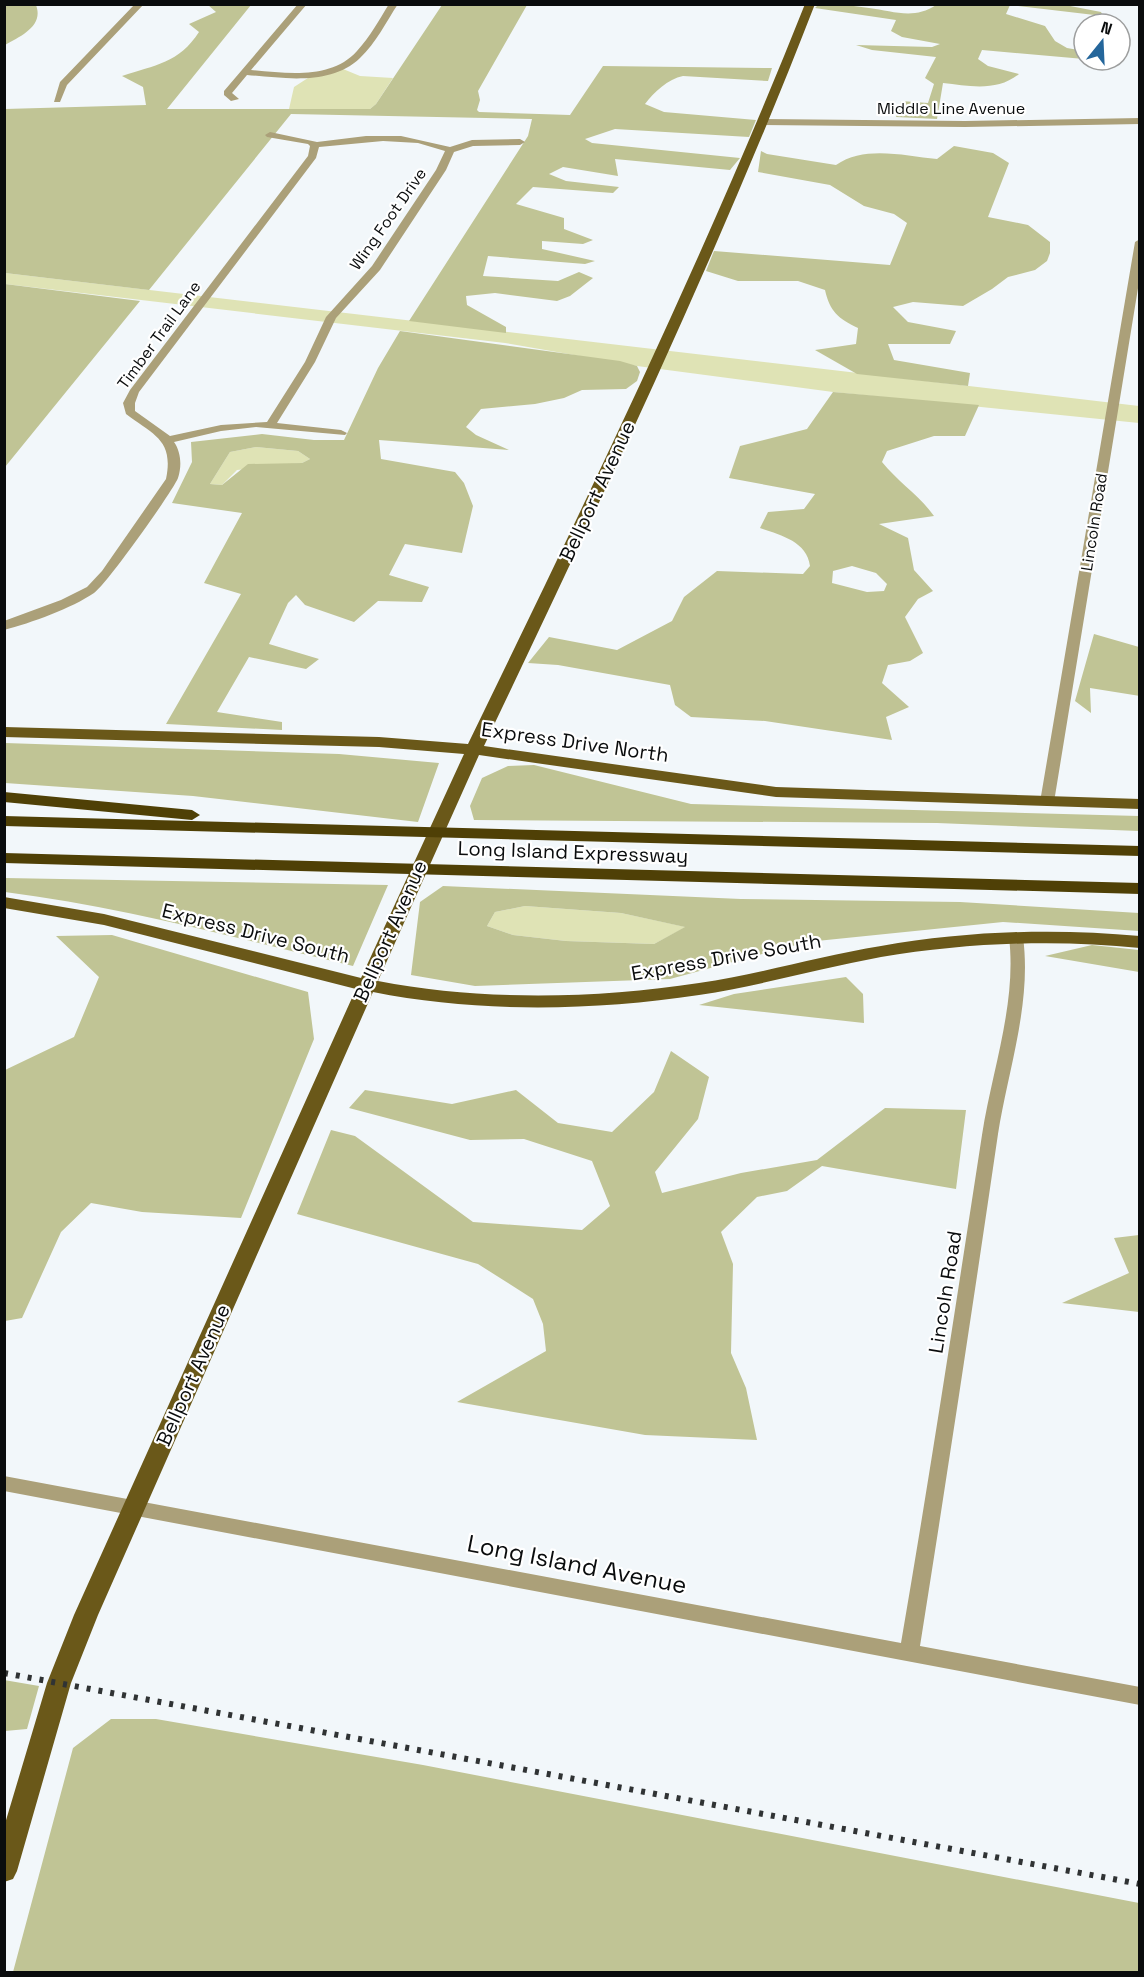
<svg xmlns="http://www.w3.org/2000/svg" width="1144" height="1977" font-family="'Space Grotesk',sans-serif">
<rect width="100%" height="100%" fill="#f2f7fa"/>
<path fill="#dfe3b5" d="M343,69L360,76L393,78L376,104L370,109H289L294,87L311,76Z
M5,273L1139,406V423L833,392L637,366L505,343L5,284Z
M256,447L298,451L310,459L302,463L237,470L222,485L210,484L230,452Z
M525,906L621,913L686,927L654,944L566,941L513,935L487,926L495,912Z"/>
<path fill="#c0c495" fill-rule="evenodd" d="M5,4L36,5C44,26 21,36 5,45Z
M208,5H251L167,109H370L376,104L442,5H527L478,91L480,100L477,110L479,112L570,115L603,66L772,68L768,81L683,76C668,79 654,92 645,104L664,112L756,120L749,137L615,129L585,139L592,143L740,158L730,170L615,159L618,176L563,167L549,174L566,181L619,187L613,193L533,187L516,204L564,218V229L593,240L583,244L542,241V249L595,261L585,264L488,256L483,276L558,281L579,272L593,278L570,296L557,301L495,293L466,296L467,305L506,327V333L409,321L528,136L532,119L291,114L149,290L5,273V109L146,105L143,87L122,76C155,65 179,63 199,32L189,24L216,12Z
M1065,5L1101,12L1103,16L1010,5L1006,14L1045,26L1055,41L1067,48L1084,51V59L982,50L978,59L988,66L1019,74C997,92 969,86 943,83L937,119L896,117L901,101L928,103L934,84L925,78L936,57L872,50L856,45L932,47L940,44L902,37L891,31L896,20L815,8L818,5C835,4 852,5 869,8C893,11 914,20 936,5Z
M954,146L993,153L1009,163L988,217L1028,225L1050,242V253L1047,261L1035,270L1008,277L992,289L963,306L913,302L893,307L908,322L956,331L950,344H888L894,360L970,373L968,386L857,374L815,350L856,344L858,328C838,318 830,312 825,290L798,281H738L706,271L714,251L890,265L907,223L894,214L864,206L830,185L758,172L761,151L767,154L836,165C865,145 904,156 937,159Z
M5,284L140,301L5,467L4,284Z
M400,331L620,361L637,366L640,372L637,381L626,389L582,390L564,398L535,404L481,409L466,427L476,435L509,450L379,440L381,459L455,472L464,483L473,506L462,553L405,544L389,575L429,587L422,602L378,601L354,622L305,605L296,595L288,603L269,644L319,659L306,669L249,657L217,712L282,722V730L166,724L241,594L204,583L242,513L172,503L192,462L191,442L262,434L314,440H344L378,368ZM256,447L298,451L310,459L302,463L248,464L222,485L210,484L230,452Z
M833,392L979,405L965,436H934L887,451L882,462C898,482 919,495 934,516L879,524L908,538L914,570L933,591L918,599L905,617L923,653L910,661L888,665L882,683L909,707L886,717L892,740L765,721L691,717L675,705L670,685L558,665L528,663L549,637L617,650L672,621L684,597L717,571L803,574L810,566C807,541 780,535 760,528L768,512L804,509L815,494L729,478L740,446L807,429ZM852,566L876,573L887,584L884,591L867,592L832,583L833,571Z
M1094,634L1139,647L1140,696L1090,688L1091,713L1075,701Z
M5,743L339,754L439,763L418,822L193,796L5,783Z
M534,765L691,804L1139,816V831L937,823L474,820L470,806L482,778L508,766Z
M5,878L388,885L353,966C237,938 122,907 5,892Z
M443,886L741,899L960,902L1139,913V931L1003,922L807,942L670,979L475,986L411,975L420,902ZM525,906L621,913L685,927L654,944L566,941L513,935L487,926L495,912Z
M112,935L308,992L314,1039L241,1218L142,1212L91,1203L61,1232L22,1318L5,1321V1070L74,1037L99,977L56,936Z
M1092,945L1139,950V972L1045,956Z
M846,977L863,994L864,1023L699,1005L734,994Z
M671,1051L709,1077L698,1119L655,1172L662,1193L741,1173L817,1160L885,1108L966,1110L956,1189L822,1166L787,1191L757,1197L721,1232L733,1264L731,1353L746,1388L757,1440L645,1435L457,1402L546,1351L543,1324L533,1299L478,1264L297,1214L331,1130L355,1136L473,1222L582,1230L610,1206L592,1161L524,1139L470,1140L349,1108L365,1090L452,1104L516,1090L558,1123L612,1132L654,1092Z
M1139,1235V1312L1062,1303L1129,1273L1114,1238Z
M4,1680L39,1686L27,1729L5,1731Z
M111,1719H156L423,1765L1139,1903V1972H13L73,1748Z"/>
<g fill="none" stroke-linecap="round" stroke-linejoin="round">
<path fill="#aba079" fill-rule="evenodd" d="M135,4H144L67,85L60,102H54L60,82Z
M298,4H307L251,70C287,73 331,80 357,51C370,37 379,20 389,4H398C386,22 376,43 360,58C331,86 284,78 247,75L232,93L239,99L231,101L224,95V91Z
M1140,118V124L965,127L763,125L758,122L763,119L965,121Z
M270,132L317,142L366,136H401L450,147L472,140L520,139L525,142L520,145L473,146L454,152L446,170L380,270L336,318L315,362L277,423L341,430L347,433L345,435L256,427L221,431L174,442C181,452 182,466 178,478C173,491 106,585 94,593C72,608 31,623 4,630V621L61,600L87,587L102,571L166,479C174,440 154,435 126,414L123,403L130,390L308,156L310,146L308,144L267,137L265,135ZM383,141L418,143L445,151L436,170L372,266L326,317L305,362L267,422L221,425L170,436L135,411V403L139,392L316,158L319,147Z
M1140,239V276L1054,802L1047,806L1040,802L1135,242Z
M1016,932L1023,937C1032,1003 1008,1070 998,1134C973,1305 947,1476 920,1646L1140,1687V1705L4,1491V1476L901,1643C930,1474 956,1304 982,1135C992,1070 1017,1003 1009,937Z"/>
<path fill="#6a5819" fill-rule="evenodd" d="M805,4H815C717,257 600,502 484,746L776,787L1140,799V809L776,797L479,755L378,981C482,1001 594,999 699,983C760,974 820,956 881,946C967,931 1053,928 1140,936V948C1053,939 967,943 881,957C820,968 760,986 699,995C592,1011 479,1013 373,992L98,1615L71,1683L17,1871L13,1879L4,1882V1827L47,1683L74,1615L356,989L104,925L4,908V897L104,914L361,978L464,754L379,747L4,737V727L379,737L468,744C586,501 705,256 805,4Z"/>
<path fill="#4f4006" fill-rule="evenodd" d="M4,792L192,810L200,815L192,820L4,802Z
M4,816L1140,846V856L4,826Z
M4,853L1140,883V894L4,863Z"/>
<path stroke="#303334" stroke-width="6" stroke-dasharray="4 8" stroke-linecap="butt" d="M4,1673L1140,1884"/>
</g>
<g text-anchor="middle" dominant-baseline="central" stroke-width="4.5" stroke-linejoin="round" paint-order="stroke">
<g font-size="16" fill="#0a0c0d" stroke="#fff">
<text x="951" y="108">Middle Line Avenue</text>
<text transform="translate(388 219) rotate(-55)">Wing Foot Drive</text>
<text transform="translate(159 335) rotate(-54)">Timber Trail Lane</text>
<text transform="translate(1094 522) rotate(-81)">Lincoln Road</text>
</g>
<g font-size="20" fill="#0a0c0d" stroke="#fff">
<text transform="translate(597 491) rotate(-65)">Bellport Avenue</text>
<text transform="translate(575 742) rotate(8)">Express Drive North</text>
<text transform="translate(573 852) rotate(2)">Long Island Expressway</text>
<text transform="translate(390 931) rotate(-66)">Bellport Avenue</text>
<text transform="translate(256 933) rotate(14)">Express Drive South</text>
<text transform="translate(726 957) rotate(-10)">Express Drive South</text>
<text transform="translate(945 1292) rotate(-81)">Lincoln Road</text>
<text transform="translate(193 1375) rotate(-66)">Bellport Avenue</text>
</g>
<g font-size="24" fill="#0a0c0d" stroke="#fff">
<text transform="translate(577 1564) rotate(11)">Long Island Avenue</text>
</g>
</g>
<rect width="1144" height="1977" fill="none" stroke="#0a0c0d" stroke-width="12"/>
<g transform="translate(1102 42) rotate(18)"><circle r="28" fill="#ffffff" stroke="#9d9e9e" stroke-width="1.5"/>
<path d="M0-4.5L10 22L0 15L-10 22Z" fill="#24669b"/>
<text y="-9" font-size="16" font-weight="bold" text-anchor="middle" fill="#0a0c0d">N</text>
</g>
</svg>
